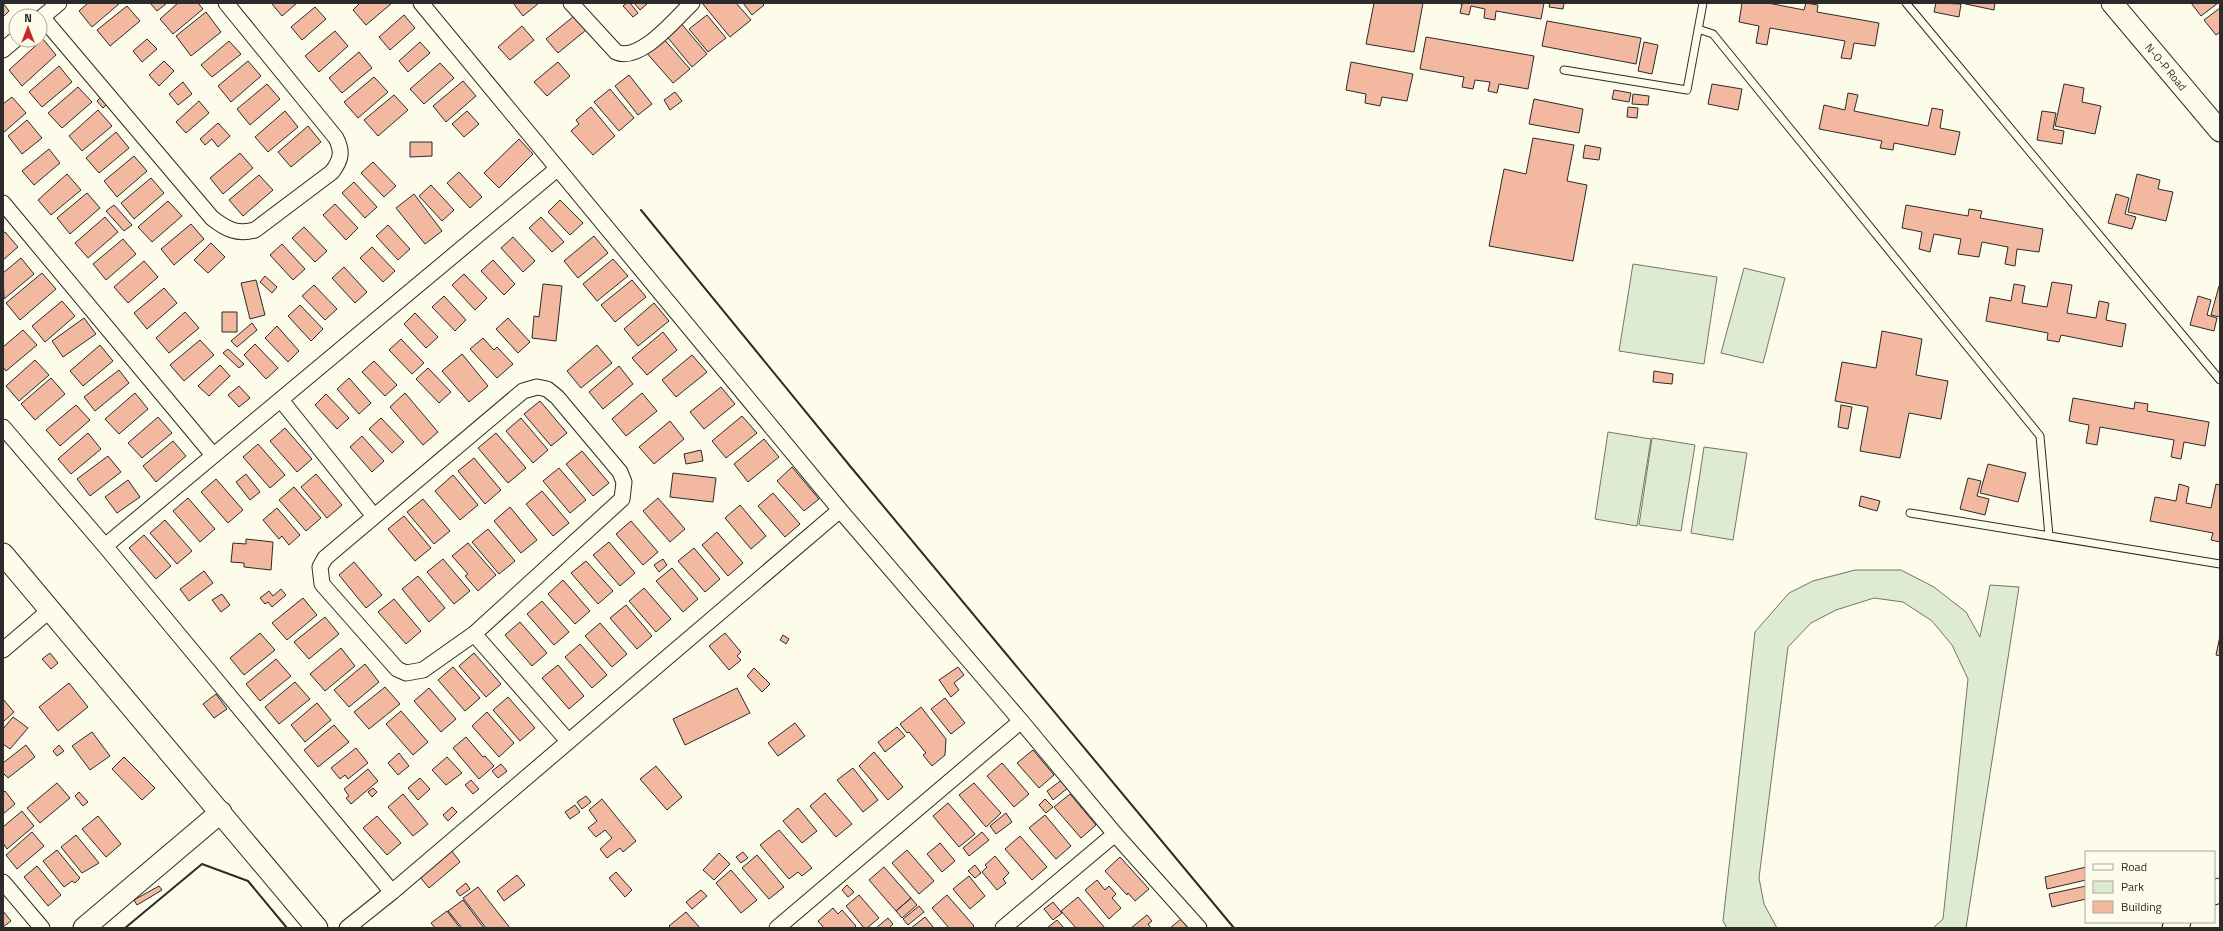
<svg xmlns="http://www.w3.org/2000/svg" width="2223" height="931" font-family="'Titillium Web',sans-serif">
<rect width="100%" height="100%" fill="#fdfbea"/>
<path fill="#deebd1" stroke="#74746e" d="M1633,264L1717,277L1704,364L1619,351Z
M1744,268L1785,278L1763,363L1721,353Z
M1608,432L1651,439L1637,526L1595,519Z
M1652,438L1695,445L1681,531L1639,525Z
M1704,447L1747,453L1733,540L1691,533Z
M1855,570H1901L1934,587L1966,612L1980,637L1990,585L2019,587L1966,928H1933L1943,919L1968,679L1952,645L1932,621L1903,602L1874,598L1836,610L1811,623L1788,647L1759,878L1764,904L1777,928H1727L1723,921L1755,632L1789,593L1813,581Z"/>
<path fill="#f2b8a0" stroke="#2b2b2b" d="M3,3L9,11L3,17Z
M88,3H120L92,27L79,11Z
M150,3H167L157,11Z
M178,3H198L203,9L173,34L160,19Z
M273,3H297L282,16L272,4Z
M360,3H392L366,25L353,10Z
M513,3H539L523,16Z
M627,3H630L638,13L633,17L623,6Z
M634,3H646L647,4L640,10Z
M702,3H736L751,20L730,37Z
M743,3H762L764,5L752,15Z
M1374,3H1423L1414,52L1366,44Z
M1456,3H1544L1541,19L1496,11L1495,20L1484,18L1485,9L1471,6L1469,15L1460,13L1462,4Z
M1550,3H1564L1563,9L1549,7Z
M1742,3H1768L1804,10L1806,3L1818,5L1817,12L1879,23L1875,46L1854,43L1851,59L1841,58L1845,41L1770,28L1767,45L1756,43L1759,26L1739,22Z
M1936,3L1961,4L1959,17L1934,12Z
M1961,3H1995L1994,10Z
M2191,3H2218L2201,16Z
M127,6L140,21L110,46L97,30Z
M315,7L326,19L302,40L291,27Z
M2220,8V32L2216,35L2204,20Z
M206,12L221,32L191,56L176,36Z
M404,15L415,28L390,50L379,37Z
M707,15L726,38L708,52L689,29Z
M574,16L586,30L558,53L546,39Z
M679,21L707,54L692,67L664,33Z
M1547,21L1641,38L1636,64L1542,46Z
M522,26L534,40L510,60L498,47Z
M335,31L348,46L319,72L305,56Z
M662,37L690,69L673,83L645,51Z
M1426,37L1534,56L1528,89L1499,84L1497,93L1488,91L1490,82L1475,80L1473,89L1462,87L1464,77L1420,69Z
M43,39L56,55L22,86L9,70Z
M147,39L157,49L142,62L133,51Z
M229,41L241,54L212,77L201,65Z
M420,42L430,53L408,72L399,61Z
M1644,42L1658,45L1652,74L1638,71Z
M359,52L372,68L342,93L329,78Z
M164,61L174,71L159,86L149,75Z
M248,61L261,76L231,102L218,86Z
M558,62L570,76L547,96L534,82Z
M1351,62L1413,74L1407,101L1382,97L1380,106L1365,103L1366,94L1346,90Z
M440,63L454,78L424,104L410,89Z
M59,66L72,82L42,107L29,92Z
M629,75L652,104L638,115L615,86Z
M374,77L388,92L358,118L344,102Z
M463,81L476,96L446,122L433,106Z
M183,82L192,94L178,105L169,94Z
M267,84L280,99L250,125L237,109Z
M1712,84L1742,89L1738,110L1708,104Z
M2064,84L2084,88L2082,102L2101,106L2095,134L2055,126Z
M78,87L92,102L62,128L48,113Z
M610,89L634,118L619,131L594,102Z
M1614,90L1631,93L1629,102L1612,99Z
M675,92L682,101L670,110L664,100Z
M1848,93L1858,95L1854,111L1928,126L1932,108L1943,110L1940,128L1960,132L1955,155L1894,143L1893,150L1880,148L1882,141L1819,129L1824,105L1845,110Z
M1633,94L1649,96L1648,105L1632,104Z
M103,95L109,102L103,108L97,101Z
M394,95L408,110L378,136L364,120Z
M12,97L26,113L3,133V104Z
M1534,99L1583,109L1579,133L1529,124Z
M199,101L209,113L186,133L176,122Z
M591,107L615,136L593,155L571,131L579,124L576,120Z
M1628,107L1638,108L1637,118L1627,117Z
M98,110L112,126L82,151L69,136Z
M285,111L298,127L268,152L255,137Z
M467,111L479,124L464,137L452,124Z
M2042,111L2056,113L2053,129L2064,131L2062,144L2037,140Z
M27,120L42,138L22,154L8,136Z
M218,123L230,136L218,147L212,139L205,145L200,139Z
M308,126L321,142L291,167L278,152Z
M116,132L129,148L99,173L86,158Z
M1533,138L1574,145L1567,181L1587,185L1573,261L1489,246L1504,169L1526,174Z
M519,139L533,154L499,188L484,173Z
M410,142H432V156L410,157Z
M1585,145L1601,148L1599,160L1583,158Z
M49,149L60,163L34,185L22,171Z
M240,153L253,168L223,194L210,178Z
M134,156L147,171L117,197L104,181Z
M373,162L396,186L384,197L361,173Z
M459,172L482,197L470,208L447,183Z
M67,174L81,190L51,215L38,200Z
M2137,174L2160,180L2158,189L2173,192L2166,221L2128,212Z
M259,175L273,190L243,216L229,200Z
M151,178L164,193L134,219L121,203Z
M354,182L377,207L365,218L342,193Z
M431,185L454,210L442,221L419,196Z
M87,193L100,208L70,234L57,218Z
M414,194L442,231L425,244L396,208Z
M2116,194L2129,198L2125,214L2136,217L2132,229L2108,223Z
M560,200L583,223L570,235L548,212Z
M168,201L182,216L152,242L138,227Z
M335,204L358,228L346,240L323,215Z
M114,205L132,225L124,231L106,211Z
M1906,205L1968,216L1969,209L1982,211L1980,218L2043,229L2039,252L2017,249L2015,266L2005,264L2008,247L1982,242L1979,257L1958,254L1961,239L1934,234L1930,252L1919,249L1922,232L1902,228Z
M105,217L118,232L88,258L75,243Z
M541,217L564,242L552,252L529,228Z
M191,224L204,239L174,265L161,249Z
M388,225L410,249L398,260L376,236Z
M304,227L327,251L315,262L292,238Z
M5,232L18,247L3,260V233Z
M594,236L608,253L578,278L564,261Z
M513,237L535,261L523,272L501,248Z
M123,239L136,254L106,280L93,264Z
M211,243L225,257L208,273L194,260Z
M282,244L305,269L293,280L270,255Z
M372,247L395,271L383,282L360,258Z
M21,258L34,274L4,299L3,273Z
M613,259L628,276L597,301L583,284Z
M493,260L515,284L504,295L481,271Z
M144,261L158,277L128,303L114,287Z
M344,267L367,292L355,303L332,278Z
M42,273L56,289L20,320L6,303Z
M464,274L487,298L475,310L452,285Z
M265,276L277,287L272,293L260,282Z
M256,280L265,315L250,319L241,283Z
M632,280L646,297L615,322L601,305Z
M2052,282L2072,285L2067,313L2096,318L2099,301L2109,303L2106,320L2126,324L2122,347L2061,335L2059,342L2047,340L2048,333L1986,321L1990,297L2011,301L2014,284L2025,286L2022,303L2047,307Z
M543,284L562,286L556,341L532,338L534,316L539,317Z
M314,285L337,309L325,320L302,296Z
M2219,286H2220V317L2211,315Z
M164,288L177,303L147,329L134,313Z
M444,296L466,320L455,331L432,307Z
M2198,296L2211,300L2207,315L2217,318L2214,331L2190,325Z
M62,301L75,316L45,342L32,326Z
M654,303L669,321L638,346L624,329Z
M300,305L323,329L311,341L288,316Z
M185,312L199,328L169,353L156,338Z
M222,312H237V332H222Z
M415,313L438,337L426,348L404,324Z
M84,318L96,334L63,357L52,341Z
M508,318L530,342L518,353L496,329Z
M252,323L257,330L237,347L231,341Z
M277,326L299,351L288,362L265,338Z
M23,330L37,345L6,371L3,367V347Z
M1882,331L1922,339L1916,375L1948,381L1941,419L1909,413L1900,458L1860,451L1868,407L1835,401L1842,362L1876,368Z
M663,332L677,350L647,375L632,358Z
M483,338L494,350L497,347L513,364L497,378L470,349Z
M401,339L424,363L412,374L389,350Z
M200,340L214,355L184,381L170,365Z
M255,344L278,368L266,379L244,355Z
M100,345L113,361L83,386L70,371Z
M597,345L612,363L581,388L567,371Z
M228,349L244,364L239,368L223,353Z
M462,354L488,386L469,402L442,371Z
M692,355L707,372L676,397L662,380Z
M35,360L49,375L19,401L6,386Z
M374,361L397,385L385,396L362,372Z
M220,365L230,376L209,396L198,386Z
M619,366L633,384L603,409L589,392Z
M428,368L451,392L439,403L416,379Z
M119,370L129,383L95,411L84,397Z
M1654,371L1673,374L1672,384L1653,382Z
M51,378L65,394L35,420L21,404Z
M349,378L371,403L359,414L337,389Z
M239,386L250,398L239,407L228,395Z
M721,387L735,404L704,429L690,412Z
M135,393L148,409L119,434L105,419Z
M405,393L438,432L423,445L390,407Z
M642,393L657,411L626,436L612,419Z
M326,394L349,418L337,429L315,405Z
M2073,398L2134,409L2135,402L2148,404L2147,411L2209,422L2205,446L2184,442L2181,459L2171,457L2174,440L2100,427L2097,445L2086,443L2089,425L2069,421Z
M540,401L567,433L551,446L524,414Z
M76,405L90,420L60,446L46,430Z
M1841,405L1852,407L1848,429L1838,427Z
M742,416L757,433L726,458L712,441Z
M158,417L172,433L142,458L128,443Z
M381,418L404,442L392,453L369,429Z
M521,418L548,450L533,463L506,431Z
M670,421L684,439L654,464L639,447Z
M285,428L312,459L297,472L270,441Z
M88,433L101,449L71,474L58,459Z
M496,433L526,468L508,483L478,448Z
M362,436L384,461L372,472L350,447Z
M764,439L779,457L748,482L734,464Z
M173,441L186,456L156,482L143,466Z
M258,444L285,475L270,488L243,457Z
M701,450L703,461L686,464L684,454Z
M582,451L609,483L593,496L566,464Z
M108,456L121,472L90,496L77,479Z
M474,458L501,490L485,504L458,471Z
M1988,464L2026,473L2018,502L1980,493Z
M792,467L819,499L804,511L777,481Z
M559,468L586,500L570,513L543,481Z
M673,473L716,478L713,502L670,497Z
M246,474L260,492L250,500L236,482Z
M316,474L342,505L327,518L301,487Z
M453,475L478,505L460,520L435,491Z
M1968,478L1981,481L1977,496L1989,499L1985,515L1960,509Z
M216,479L243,510L228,523L201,492Z
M128,480L140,497L117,513L105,497Z
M2179,484L2189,487L2186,503L2211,508L2216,484L2220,485V542L2211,540L2213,533L2150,521L2155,497L2176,501Z
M294,487L321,518L306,531L279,500Z
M542,491L569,523L553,536L526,504Z
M773,493L800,524L785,537L758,506Z
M1861,496L1880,501L1877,511L1859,506Z
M188,498L215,529L200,542L173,511Z
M658,498L685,529L670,542L643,511Z
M423,499L450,531L434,544L407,512Z
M740,505L766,536L751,549L725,518Z
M510,507L537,540L521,553L494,521Z
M277,508L300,535L289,545L282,536L279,539L263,520Z
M404,516L431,548L415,561L388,529Z
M165,520L192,551L177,564L150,533Z
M631,521L658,552L643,565L616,534Z
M488,529L515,561L499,574L472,542Z
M717,532L743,563L728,576L702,545Z
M144,535L171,566L156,579L129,548Z
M246,539L273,542L271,570L244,567V563L231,562L233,543L246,544Z
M609,542L635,573L620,586L593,555Z
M468,543L496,575L478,591L465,576L468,574L452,556Z
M694,548L720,579L705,592L678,561Z
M443,559L470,591L454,604L427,572Z
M663,559L667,565L659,572L654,565Z
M586,561L613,591L598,604L571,573Z
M354,562L382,595L366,608L339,575Z
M672,568L698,599L683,612L656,581Z
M204,571L213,583L189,601L180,589Z
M418,576L445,608L429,622L402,589Z
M563,580L590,611L575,624L548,594Z
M644,588L671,619L656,632L629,601Z
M281,589L286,595L272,607L268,602L265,604L260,598L269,591L273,596Z
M222,594L230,605L221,612L212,600Z
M303,598L317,615L287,640L272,623Z
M394,599L421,631L406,644L378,612Z
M542,601L569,632L554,645L527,614Z
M626,605L652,636L637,649L610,618Z
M325,617L339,634L309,659L294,642Z
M520,622L547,653L532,666L505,635Z
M600,623L627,654L612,667L585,636Z
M260,633L275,650L244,675L230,658Z
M725,633L741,652L737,656L741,660L729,670L709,646Z
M783,635L789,639L786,644L780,640Z
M2220,636V656L2216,655Z
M580,644L607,675L592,688L565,657Z
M341,648L355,666L325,691L310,674Z
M50,653L58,663L51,669L42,659Z
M474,653L501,684L486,697L459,666Z
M276,659L291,676L260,701L246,684Z
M365,664L379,682L349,707L334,690Z
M558,665L584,696L569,709L542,678Z
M453,667L480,698L465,711L438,680Z
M958,667L964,675L954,683L959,690L951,697L939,680Z
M754,668L770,684L762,692L747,676Z
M295,682L310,699L279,724L265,707Z
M69,683L88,707L58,731L39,707Z
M385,687L400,704L369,729L354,712Z
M429,688L456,719L441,732L414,701Z
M737,688L750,713L685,745L673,719Z
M216,694L227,709L214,718L203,704Z
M508,697L535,728L520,741L493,710Z
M945,698L965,723L951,734L931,709Z
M3,699L14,712L3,722Z
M317,703L331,720L305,742L291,725Z
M921,707L946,739L945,755L932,766L923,755L926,753L909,732L907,733L900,724Z
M401,711L428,742L413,755L386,724Z
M487,712L514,743L499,757L472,726Z
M13,717L28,728L10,749L3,744V729Z
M795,723L805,736L778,756L768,743Z
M334,725L349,742L318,767L304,750Z
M897,727L905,736L885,752L878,742Z
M92,732L110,756L90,770L72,746Z
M466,737L483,757L485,756L494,766L479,779L453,748Z
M26,745L35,757L8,778L3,773V763Z
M59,745L64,751L57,756L53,751Z
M356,748L368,763L348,779L345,775L340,779L331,768Z
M1033,750L1054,775L1039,788L1017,763Z
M874,752L903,787L888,800L859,766Z
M399,753L409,766L398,775L388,763Z
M124,757L155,788L142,800L112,769Z
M447,757L462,773L446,785L432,770Z
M1002,763L1029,794L1014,807L987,776Z
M501,764L507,771L498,778L492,771Z
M656,766L682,797L667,810L640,779Z
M853,768L878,800L863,812L837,780Z
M368,769L378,781L351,804L346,798L349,796L344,789Z
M420,778L430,789L418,800L408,788Z
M1063,779L1069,787L1053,800L1047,791Z
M471,780L479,789L473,794L465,785Z
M57,783L70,798L40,823L27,808Z
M974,783L1001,813L986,827L959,795Z
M373,788L377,792L372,797L368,792Z
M5,791L15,804L3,814V793Z
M79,792L88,802L83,806L75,796Z
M825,793L852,824L836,837L810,806Z
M403,794L428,824L413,836L388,807Z
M1070,794L1096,825L1081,838L1054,807Z
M586,796L591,802L582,809L577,802Z
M602,799L636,841L623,852L620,848L607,858L600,849L612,838L605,830L596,837L588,828L597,821L589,810Z
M1045,799L1053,807L1046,813L1039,805Z
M948,803L975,834L959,847L933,816Z
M575,805L580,812L570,819L565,812Z
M452,807L457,812L448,821L443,815Z
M798,808L817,831L802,843L783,821Z
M22,811L34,826L7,849L3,843V827Z
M1006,813L1012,822L996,834L990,826Z
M1045,815L1071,846L1056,859L1029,828Z
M98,816L121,844L106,857L82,829Z
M377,816L401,843L387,855L363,828Z
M779,830L812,868L802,876L798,872L789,879L760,845Z
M32,832L44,846L17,869L6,855Z
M982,832L989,840L969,856L963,848Z
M76,835L99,863L82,873L61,847Z
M1020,836L1047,867L1032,880L1005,849Z
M940,843L955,861L942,872L927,854Z
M57,850L80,878L75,883L72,881L64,887L43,861Z
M451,850L460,862L429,888L420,877Z
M907,850L934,881L919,894L892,863Z
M743,852L748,858L741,863L736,857Z
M719,853L730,864L714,880L703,870Z
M757,855L784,887L769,899L742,868Z
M995,856L1009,873L1003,879L1006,883L997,890L982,872L987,867L985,865Z
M1120,857L1149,889L1135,901L1128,893L1127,895L1105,871Z
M975,865L981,873L975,878L968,871Z
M37,866L61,895L48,906L24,877Z
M884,867L911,898L896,911L869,880Z
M2086,867V880L2047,889L2045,877Z
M731,870L757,900L741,913L716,883Z
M616,872L632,890L625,897L609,878Z
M517,875L525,885L504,901L497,891Z
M969,876L985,896L970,909L953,889Z
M1097,880L1105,890L1109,886L1116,894L1112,898L1121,908L1109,919L1085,890Z
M466,883L470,889L460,896L456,891Z
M847,885L854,892L848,897L842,890Z
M159,886L162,890L137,905L134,900Z
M2086,886V899L2052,907L2049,894Z
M478,887L510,928H486L463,898Z
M701,890L707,896L692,909L686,902Z
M859,895L879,918L867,928H864L846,906Z
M947,895L974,926L972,928H949L932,908Z
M1078,897L1105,928H1076L1061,911Z
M911,898L917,905L902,918L896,911Z
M463,900L484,928H462L448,911Z
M1053,902L1062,913L1053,920L1044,909Z
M919,906L924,912L908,925L903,919Z
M833,908L838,914L842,910L856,926L854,928H824L818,921Z
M3,911L11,921L3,927Z
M447,911L460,928H435L431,923Z
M686,912L700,928H671L669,926Z
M1147,915L1152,921L1148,924L1151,928H1131Z
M925,917L934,928H911Z
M888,918L893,924L889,928H876Z
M1181,919L1188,928H1170Z
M1057,920L1064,928H1047Z"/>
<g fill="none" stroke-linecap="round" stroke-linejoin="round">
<g stroke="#2b2b2b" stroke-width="9">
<path id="lane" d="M1906,3L2220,380
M1698,29L1713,34L2040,436L2049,536
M1564,70L1687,90L1703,3
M1910,513L2220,564"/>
</g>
<g stroke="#2b2b2b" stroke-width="17">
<path id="street" d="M421,3L840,510L1021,721L1115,834L1199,928
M571,3L616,52C640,63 675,19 692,3
M42,17L212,218C226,229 237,235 255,230L332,172C341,160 343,152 336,138L226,3
M40,19L59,3
M3,50L16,39
M3,203L213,455
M537,387L547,389L557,397L620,472L624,482L622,499L474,634L423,670L406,673L397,669L322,584L320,567L325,558L523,391Z
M281,400L373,515
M3,427L105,546L392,892
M105,546L557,169
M474,634L568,741
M3,650L50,610
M3,882L42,928
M347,928L392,892L840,510
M777,928L1021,721
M1003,928L1115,834"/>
</g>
<g stroke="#2b2b2b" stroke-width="23">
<path id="secondary" d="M2112,3L2220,131
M3,554L317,928
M2214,894L2220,889
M84,928L221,812
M2173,928L2180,922"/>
</g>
<use href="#lane" stroke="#fdfbea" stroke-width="7"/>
<use href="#street" stroke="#fdfbea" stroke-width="15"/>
<use href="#secondary" stroke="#fdfbea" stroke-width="21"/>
<path stroke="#2b2b2b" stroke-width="2" d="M641,210L850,466L1234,928
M125,928L202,864L248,881L287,928"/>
</g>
<g text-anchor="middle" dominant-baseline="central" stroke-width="3" stroke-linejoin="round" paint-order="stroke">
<g font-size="11" fill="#2b2b2b" stroke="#fdfbea">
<text transform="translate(2166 67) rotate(50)">N-O-P Road</text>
</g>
</g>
<rect width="2223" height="931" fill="none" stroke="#2b2b2b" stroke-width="8"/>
<rect x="2085" y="851" width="130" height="72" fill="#fdfbea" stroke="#a9a89e"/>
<rect x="2093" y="864" width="20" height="6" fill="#fdfbea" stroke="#a9a89e"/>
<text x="2121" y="871" font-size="12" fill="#2b2b2b">Road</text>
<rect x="2093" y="881" width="20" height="12" fill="#deebd1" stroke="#a9a89e"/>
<text x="2121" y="891" font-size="12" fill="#2b2b2b">Park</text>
<rect x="2093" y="901" width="20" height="12" fill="#f2b8a0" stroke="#a9a89e"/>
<text x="2121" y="911" font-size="12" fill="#2b2b2b">Building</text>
<g transform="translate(28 28)"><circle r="19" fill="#fdfbea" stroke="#a9a89e"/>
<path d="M0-3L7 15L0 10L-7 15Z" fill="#c62828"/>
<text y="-6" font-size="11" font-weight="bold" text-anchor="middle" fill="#2b2b2b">N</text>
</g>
</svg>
